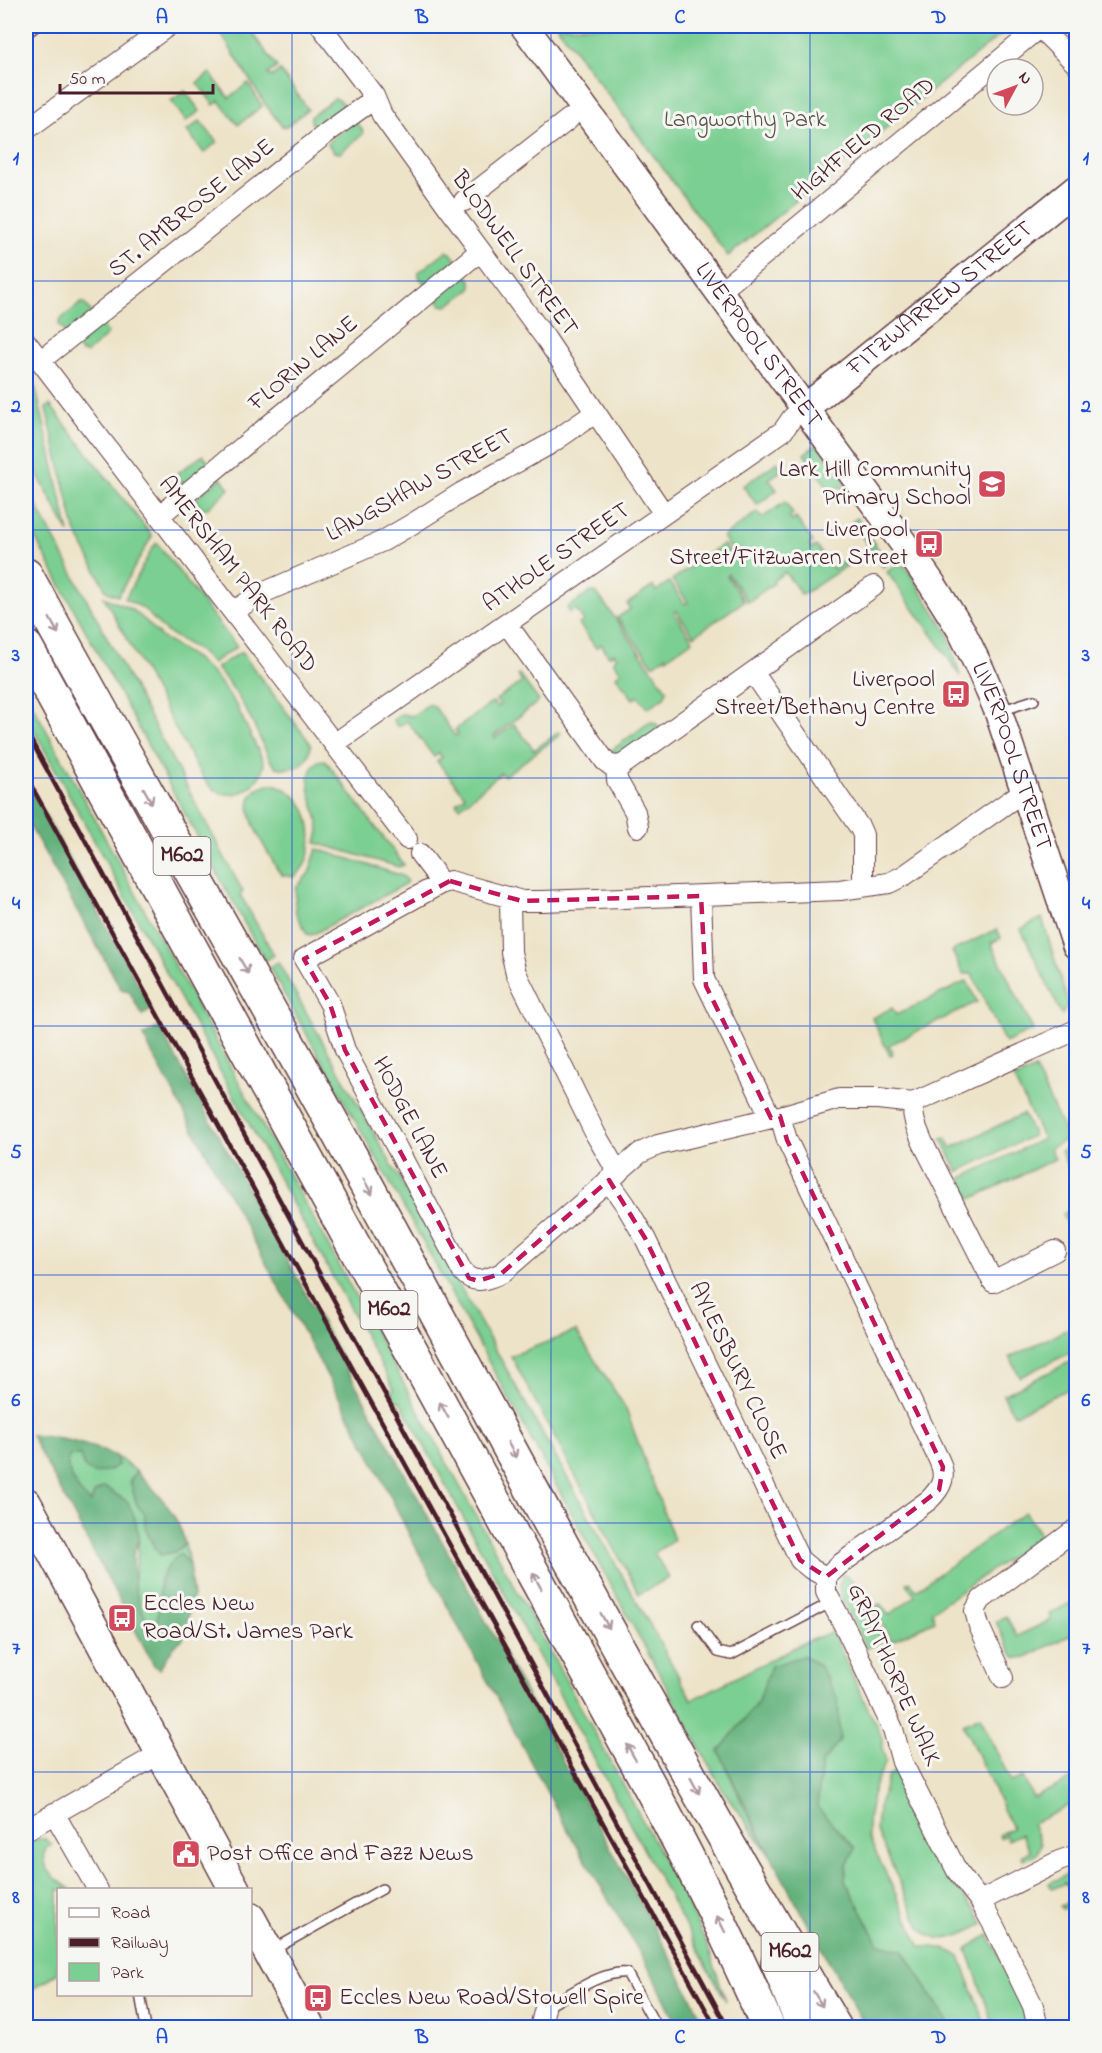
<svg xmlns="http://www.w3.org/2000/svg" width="1102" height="2053" font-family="'Indie Flower',sans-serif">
<rect width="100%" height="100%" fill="#f6f6f2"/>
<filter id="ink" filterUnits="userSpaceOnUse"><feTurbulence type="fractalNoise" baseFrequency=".0167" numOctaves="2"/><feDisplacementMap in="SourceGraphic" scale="12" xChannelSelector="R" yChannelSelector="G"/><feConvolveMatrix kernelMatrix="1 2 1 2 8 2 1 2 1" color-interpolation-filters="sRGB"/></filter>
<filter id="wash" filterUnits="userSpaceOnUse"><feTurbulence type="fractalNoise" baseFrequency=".008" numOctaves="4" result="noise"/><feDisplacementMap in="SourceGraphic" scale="24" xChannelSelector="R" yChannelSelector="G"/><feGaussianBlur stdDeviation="1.35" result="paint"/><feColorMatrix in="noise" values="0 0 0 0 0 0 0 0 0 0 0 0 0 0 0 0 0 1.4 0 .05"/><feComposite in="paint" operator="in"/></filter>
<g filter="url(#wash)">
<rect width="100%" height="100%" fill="#ede3c8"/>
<path fill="#7bcf92" stroke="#62775e" stroke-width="1.5" d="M222,26H247L277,67L268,74L271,77L280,70L308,109L286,127L282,126L265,104L218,29Z
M557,26H1008L1010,27L728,256Z
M210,73L229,98L248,83L262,106L238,125L219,101L214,105L197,83Z
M185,91L200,111L186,121L171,101Z
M335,98L339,100L346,108L318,131L311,122V116Z
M200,121L217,142L204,153L187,131Z
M355,121L362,129L363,134L340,153L334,152L327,143Z
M446,251L451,253L456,260L427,286L419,277V272Z
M465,273L471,280V289L447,306L441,305L436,298Z
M81,303H84L92,313L66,334L59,325L60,320Z
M100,322L108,333L107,335L87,353L81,352L74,344Z
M26,373L35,385L69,533L26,453Z
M50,405L152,536L118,596L107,592L75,530L46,408Z
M817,444L846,482L844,490L840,486L832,493L804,454Z
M203,455L211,465L185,487L178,478L179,472Z
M777,462L782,470L769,479L777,490L757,505L743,486Z
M221,478L229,488L228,490L208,508H202L195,499Z
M26,486L243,892L240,894L274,955L265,961L26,521Z
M785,502L793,514L789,517L792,521L796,518L813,542L809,545L811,549L816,546L833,569L846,560L848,565L802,595L785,572L773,581L774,583L748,602L728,574L727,576L744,601L694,636L676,611L674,613L693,640L667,658L666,656L653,665L617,618L630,609L627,604L653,586L656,591L669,582L685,604L688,602L672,580L723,544L740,566L742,564L723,537L757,512L762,518Z
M857,518L888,563L883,567L852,522Z
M157,543L237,647L212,663L198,650L165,631L143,608L125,599L153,547Z
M897,565L905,566L948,633L960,676L939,644L887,572Z
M591,592H596L667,690L664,697L648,708L638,696L633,699L616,676L621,672L613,661L617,657L614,653L609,656L601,644L596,648L579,624L584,621L576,609L570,613L567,608Z
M104,597L131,609L147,622L162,638L195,658L217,678L236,705L264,763C261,787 232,804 212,788C206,784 202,774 197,768Z
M241,652L311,744C309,765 296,771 276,767L270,760C255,727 241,694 216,668Z
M519,674L539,701L494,736L495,738L514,724L534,750L559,732L560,735L504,776L501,773L460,807L456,803L465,796L437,761L442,757L439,753L434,757L407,721L398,727L393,720L402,714L412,716L429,704L434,706L455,736L458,734L455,730L493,702L497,707L500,705L496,700L522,682L517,675Z
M26,693L686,1900L709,1950L726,2001L400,1401L397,1402L391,1392L394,1389L26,716Z
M650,722L655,723L661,729L625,754L609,752Z
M325,760L404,865L399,867L316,843C317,839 319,834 319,829C318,805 297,781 318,761Z
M274,784C285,788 294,793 301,803C315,822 315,864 293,877L282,875L277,869C265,845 223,790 274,784Z
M317,849L403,876L407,881L405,884L312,935L307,934L296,913L295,903L296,888L309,873Z
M1042,918L1068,1003L1062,1015L1021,929Z
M997,929L1001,938L991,943L1033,1030L1005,1043L972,974H963L952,951Z
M278,962L692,1700L801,1644L832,1632L882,1738V1749L886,1761L875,1785L868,1819V1836L921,1947C936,1946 948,1948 960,1957L986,2027H951L903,1950L879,1944L845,1880L847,1865L855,1848L816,1807L822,1763L840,1740L772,1666L758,1702L719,1751L743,1805L769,1854L723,1790L416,1229L269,967Z
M967,981L977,1002L889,1045L893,1054L890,1056L872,1018L892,1008L896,1015Z
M1035,1069L1068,1139L1050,1148L1055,1159L971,1199L961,1178L1043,1139L1014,1079Z
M1023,1114L1034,1135L958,1172L942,1139L946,1138L951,1148Z
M1076,1143V1184L1061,1151Z
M1076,1207V1243L1062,1214Z
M1076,1325V1350L1020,1377L1010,1357Z
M576,1331L625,1407L674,1540L654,1553L669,1578L639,1594L511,1356Z
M1076,1359V1385L1014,1415L1003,1395Z
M80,1455L118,1465L116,1456L136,1471L130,1481L137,1505L145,1514C143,1530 151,1542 160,1555L174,1552L185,1544L189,1564L180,1555L159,1579L160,1607L157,1621L147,1620L139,1604L134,1584L139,1540L79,1493L71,1477L66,1462L70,1456Z
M1025,1512L1041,1536L932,1611L935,1621L891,1641L874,1607L880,1604L889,1615L915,1596L907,1583L910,1581L916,1590Z
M843,1574L854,1582L883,1641L866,1649L840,1594L839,1584Z
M1076,1600V1632L1026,1657L1018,1658L1013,1656L996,1622L1006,1616L1017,1636L1051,1620L1049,1614Z
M980,1716L1011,1782L1023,1777L1033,1798L1076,1777V1802L1032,1824L1041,1844L1037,1854L1023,1860L1021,1856L1030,1851L1021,1834L1008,1840L1006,1835L1000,1838L999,1835L1012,1828L963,1724Z
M896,1770L947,1876L975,1910L984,1924C963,1935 939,1949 920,1927L876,1830L878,1809L888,1777Z
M38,1839H46L52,1845L46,1848C39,1869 56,1879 70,1889L58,1890V1973L26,1993V1844Z
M1070,1873L1076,1875V1914L1072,1905L1062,1909L1060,1906L1073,1900L1065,1883L1052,1889L1049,1883Z
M989,1935L1025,2010L1029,2027H994L967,1949L970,1946Z"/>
<path fill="#64b27c" stroke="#576854" stroke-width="1.5" d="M26,780L152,1010L142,1015L129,991L121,989L26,819Z
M159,1027L670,1956L706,2027H674L675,2020L654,1977L563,1822L412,1540L367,1449L154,1057L143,1036Z
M31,1435C60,1437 88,1444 116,1456L118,1465L109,1470L95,1474L84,1467L80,1455L70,1456L67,1462C72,1481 76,1490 91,1503L94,1493L104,1487L128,1502L135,1519L139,1540L133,1555L134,1584L139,1604L147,1620H157C164,1590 151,1577 180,1554L189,1564L193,1597L183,1639C171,1647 168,1657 159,1669L154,1665Z
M136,1471C157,1492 179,1514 185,1544L174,1552L160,1555C152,1543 143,1530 145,1514L137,1505L130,1481Z
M803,1656L820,1666L838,1700L840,1740L822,1763L817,1807L855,1848L847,1865L845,1880L879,1944L903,1950L951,2027H866C815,1936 762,1846 719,1751L758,1702L771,1666Z"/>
</g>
<g filter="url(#ink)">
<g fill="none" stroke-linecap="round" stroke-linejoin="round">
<g stroke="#623c43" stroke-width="12">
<path id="lane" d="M26,34L36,26
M1000,711L1034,700
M698,1625L718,1652L731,1655L832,1602
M271,1951L382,1889
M140,1994L146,2028
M545,2008C567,1996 602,1970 627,1973L657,2028"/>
</g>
<g stroke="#623c43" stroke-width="22">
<path id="street" d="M321,26L374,96L382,115L446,204L546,339L664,514
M1038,26L1076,64
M26,130L168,26
M464,201L569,119
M719,292L1041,26
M26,342L407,839
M40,361L328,132L367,104L374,96
M159,516L480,251
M233,612L258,595L383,541L412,524L461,493L550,444L595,413
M507,624L605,761L610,765L621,766L874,586
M753,672L860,828L863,835V887
M334,744L783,431L792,418L805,408
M616,766L617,780L635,812L638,827
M420,854L433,871L440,884
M701,896L704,979L771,1118
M510,897L511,952L516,973L596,1135L618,1173
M913,1103L878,1099H839L780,1116L658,1145L640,1153L502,1273C487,1279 474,1286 462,1271L345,1050L330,1004L304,959L440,884L450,881L522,901H542L840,890L889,883L905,875L1024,791
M780,1116L787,1140L939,1460C947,1477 942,1487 929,1500L839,1565L826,1577V1592L846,1629L893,1729L902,1762L957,1871L980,1901L994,1926L1033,2006L1038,2028
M608,1180L625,1204L645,1238L800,1560L811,1569L826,1577
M1055,1251L993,1282L923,1143C917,1129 912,1119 913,1103L1076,1030
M1003,1678L979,1626L975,1611L981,1600L1076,1529
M54,1813L98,1890
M26,1830L161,1753
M980,1901L1059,1861L1076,1855
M540,2028L545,2008"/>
</g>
<g stroke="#623c43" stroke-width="30">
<g id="secondary">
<path id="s1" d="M524,26L907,548L932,584L961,630L981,671L998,711L1076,945"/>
<path id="s2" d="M805,408L1076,189"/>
</g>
</g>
<g stroke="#623c43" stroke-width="33">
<path id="primary" d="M26,1503L235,1890
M250,1918L310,2028"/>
</g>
<g stroke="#623c43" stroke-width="36">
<path id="highway" d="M26,575C135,775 250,972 360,1173C516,1459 668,1747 835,2028
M26,647L653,1792C694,1869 734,1947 768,2028
M778,1963L804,2028"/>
</g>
<use href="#lane" stroke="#fff" stroke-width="9"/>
<use href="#street" stroke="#fff" stroke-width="20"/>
<use href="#secondary" stroke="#fff" stroke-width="27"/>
<use href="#primary" stroke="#fff" stroke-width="30"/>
<use href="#highway" stroke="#fff" stroke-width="33"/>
<path stroke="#4a1f2b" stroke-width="4.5" d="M26,731L728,2028
M26,776L716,2028"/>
</g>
<defs><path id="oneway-shaft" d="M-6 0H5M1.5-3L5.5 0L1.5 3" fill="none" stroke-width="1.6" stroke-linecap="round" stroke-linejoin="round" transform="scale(1.5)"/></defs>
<g stroke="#ae9aa0">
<use href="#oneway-shaft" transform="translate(54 626) rotate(61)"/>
<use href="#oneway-shaft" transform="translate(148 796) rotate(61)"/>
<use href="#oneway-shaft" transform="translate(244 966) rotate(61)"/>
<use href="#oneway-shaft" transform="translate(368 1187) rotate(61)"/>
<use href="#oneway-shaft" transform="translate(444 1410) rotate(-119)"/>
<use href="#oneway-shaft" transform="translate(512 1450) rotate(61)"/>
<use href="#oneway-shaft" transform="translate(537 1581) rotate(-119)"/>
<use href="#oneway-shaft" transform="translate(605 1621) rotate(61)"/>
<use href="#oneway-shaft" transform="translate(631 1752) rotate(-119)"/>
<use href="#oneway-shaft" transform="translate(695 1786) rotate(61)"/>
<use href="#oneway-shaft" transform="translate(721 1924) rotate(-116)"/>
<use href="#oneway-shaft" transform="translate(818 1999) rotate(59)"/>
</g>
</g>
<path fill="none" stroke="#c2185b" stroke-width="4.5" stroke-dasharray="12 8" stroke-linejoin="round" d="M450,881L522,901L701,896L706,986L771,1118L780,1116L787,1140L943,1467L939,1490L826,1577L800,1560L645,1238L609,1180L502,1273L478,1281L469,1278L345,1050L330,1004L304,959Z"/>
<path fill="none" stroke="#1d4ed8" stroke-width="1.5" stroke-opacity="0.55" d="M292,26V2028M551,26V2028M810,26V2028M26,281H1076M26,530H1076M26,778H1076M26,1026H1076M26,1275H1076M26,1523H1076M26,1772H1076"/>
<defs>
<g id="school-square" transform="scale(1.5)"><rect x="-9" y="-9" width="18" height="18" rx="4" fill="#d1495b" stroke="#f6f6f2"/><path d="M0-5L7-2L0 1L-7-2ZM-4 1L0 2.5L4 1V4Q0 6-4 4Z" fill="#fff"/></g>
<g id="bus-square" transform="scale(1.5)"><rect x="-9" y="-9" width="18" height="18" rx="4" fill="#d1495b" stroke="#f6f6f2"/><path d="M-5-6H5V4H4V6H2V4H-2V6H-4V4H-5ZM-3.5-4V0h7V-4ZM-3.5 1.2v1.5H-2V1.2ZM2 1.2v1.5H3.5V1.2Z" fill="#fff"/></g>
<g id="civic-square" transform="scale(1.5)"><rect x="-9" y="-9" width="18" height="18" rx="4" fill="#d1495b" stroke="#f6f6f2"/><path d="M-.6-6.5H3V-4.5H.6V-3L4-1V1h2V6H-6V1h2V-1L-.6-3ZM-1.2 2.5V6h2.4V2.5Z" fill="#fff"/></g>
</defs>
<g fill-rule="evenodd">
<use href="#school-square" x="992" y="484"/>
<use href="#bus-square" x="929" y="544"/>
<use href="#bus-square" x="956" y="694"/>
<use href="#bus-square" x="122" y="1618"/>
<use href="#civic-square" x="186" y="1854"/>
<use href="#bus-square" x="318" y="1998"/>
</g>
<g text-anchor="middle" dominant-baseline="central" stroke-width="6" stroke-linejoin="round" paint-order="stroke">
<g fill="#f6f6f2" stroke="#7e6067" stroke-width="1.5">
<rect x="153.5" y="837" width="57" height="38" rx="4.5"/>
<rect x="360.5" y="1291" width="57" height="38" rx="4.5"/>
<rect x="761.5" y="1933" width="57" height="38" rx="4.5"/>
</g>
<g font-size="22" font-weight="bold" fill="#4a1f2b">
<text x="182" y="856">M602</text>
<text x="389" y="1310">M602</text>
<text x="790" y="1952">M602</text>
</g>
<g font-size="24" fill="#59544a" stroke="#f6f6f2">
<text x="745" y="120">Langworthy Park</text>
</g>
<g font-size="24" fill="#4a1f2b" stroke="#f6f6f2">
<text transform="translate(864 140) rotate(-40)">HIGHFIELD ROAD</text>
<text transform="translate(192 209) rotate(-39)">ST. AMBROSE LANE</text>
<text transform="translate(514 254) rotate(54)">BLODWELL STREET</text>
<text stroke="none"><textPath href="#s2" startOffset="174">FITZWARREN STREET</textPath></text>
<text stroke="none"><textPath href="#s1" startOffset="396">LIVERPOOL STREET</textPath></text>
<text transform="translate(304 364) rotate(-40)">FLORIN LANE</text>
<text transform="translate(420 486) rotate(-29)">LANGSHAW STREET</text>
<text transform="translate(557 558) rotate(-35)">ATHOLE STREET</text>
<text transform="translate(237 575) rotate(52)">AMERSHAM PARK ROAD</text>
<text stroke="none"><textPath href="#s1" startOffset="882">LIVERPOOL STREET</textPath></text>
<text transform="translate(409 1118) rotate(62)">HODGE LANE</text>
<text transform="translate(737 1371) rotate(64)">AYLESBURY CLOSE</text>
<text transform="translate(893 1675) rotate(66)">GRAYTHORPE WALK</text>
</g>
<g font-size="24" fill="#4a1f2b" stroke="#f6f6f2" text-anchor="end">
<text x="971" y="470">Lark Hill Community<tspan x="971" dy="28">Primary School</tspan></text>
<text x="908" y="530">Liverpool<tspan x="908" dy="28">Street/Fitzwarren Street</tspan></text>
<text x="935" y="680">Liverpool<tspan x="935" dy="28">Street/Bethany Centre</tspan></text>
<text x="143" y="1604" text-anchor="start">Eccles New<tspan x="143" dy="28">Road/St. James Park</tspan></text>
<text x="207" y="1854" text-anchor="start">Post Office and Fazz News</text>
<text x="339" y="1998" text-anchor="start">Eccles New Road/Stowell Spire</text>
</g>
</g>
<rect width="1102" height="2053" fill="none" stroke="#f6f6f2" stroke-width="66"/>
<rect x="57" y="1888" width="195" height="108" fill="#f6f6f2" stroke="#b1a0a2" stroke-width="1.5"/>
<rect x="69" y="1908" width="30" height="9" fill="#ffffff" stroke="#b1a0a2" stroke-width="1.5"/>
<text x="111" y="1918" font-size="18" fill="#4a1f2b">Road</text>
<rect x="69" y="1938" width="30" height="9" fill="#4a1f2b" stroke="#b1a0a2" stroke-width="1.5"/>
<text x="111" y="1948" font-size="18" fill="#4a1f2b">Railway</text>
<rect x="69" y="1963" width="30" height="18" fill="#7bcf92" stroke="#b1a0a2" stroke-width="1.5"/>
<text x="111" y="1978" font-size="18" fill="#4a1f2b">Park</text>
<g transform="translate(1015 87) rotate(49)"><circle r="28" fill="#f6f6f2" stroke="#b1a0a2" stroke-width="1.5"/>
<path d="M0-4.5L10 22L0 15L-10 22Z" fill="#d1495b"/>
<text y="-9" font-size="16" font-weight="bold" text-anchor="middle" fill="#4a1f2b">N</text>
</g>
<path d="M60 84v9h153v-9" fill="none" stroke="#4a1f2b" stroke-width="3"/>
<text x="69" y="84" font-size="18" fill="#4a1f2b" stroke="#f6f6f2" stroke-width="4.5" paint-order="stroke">50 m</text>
<rect x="33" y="33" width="1036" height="1987" fill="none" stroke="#1d4ed8" stroke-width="2"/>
<g font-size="20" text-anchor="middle" font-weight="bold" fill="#1d4ed8">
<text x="162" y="23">A</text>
<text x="422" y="23">B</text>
<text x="680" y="23">C</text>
<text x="939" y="23">D</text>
<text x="16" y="164">1</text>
<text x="1086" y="164">1</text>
<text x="16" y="412">2</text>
<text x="1086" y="412">2</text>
<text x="16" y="661">3</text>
<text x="1086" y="661">3</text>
<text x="16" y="909">4</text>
<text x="1086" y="909">4</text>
<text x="16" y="1158">5</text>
<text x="1086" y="1158">5</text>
<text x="16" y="1406">6</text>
<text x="1086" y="1406">6</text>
<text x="16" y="1654">7</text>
<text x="1086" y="1654">7</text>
<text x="16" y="1903">8</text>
<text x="1086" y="1903">8</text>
<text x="162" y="2043">A</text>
<text x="422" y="2043">B</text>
<text x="680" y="2043">C</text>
<text x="939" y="2043">D</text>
</g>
</svg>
